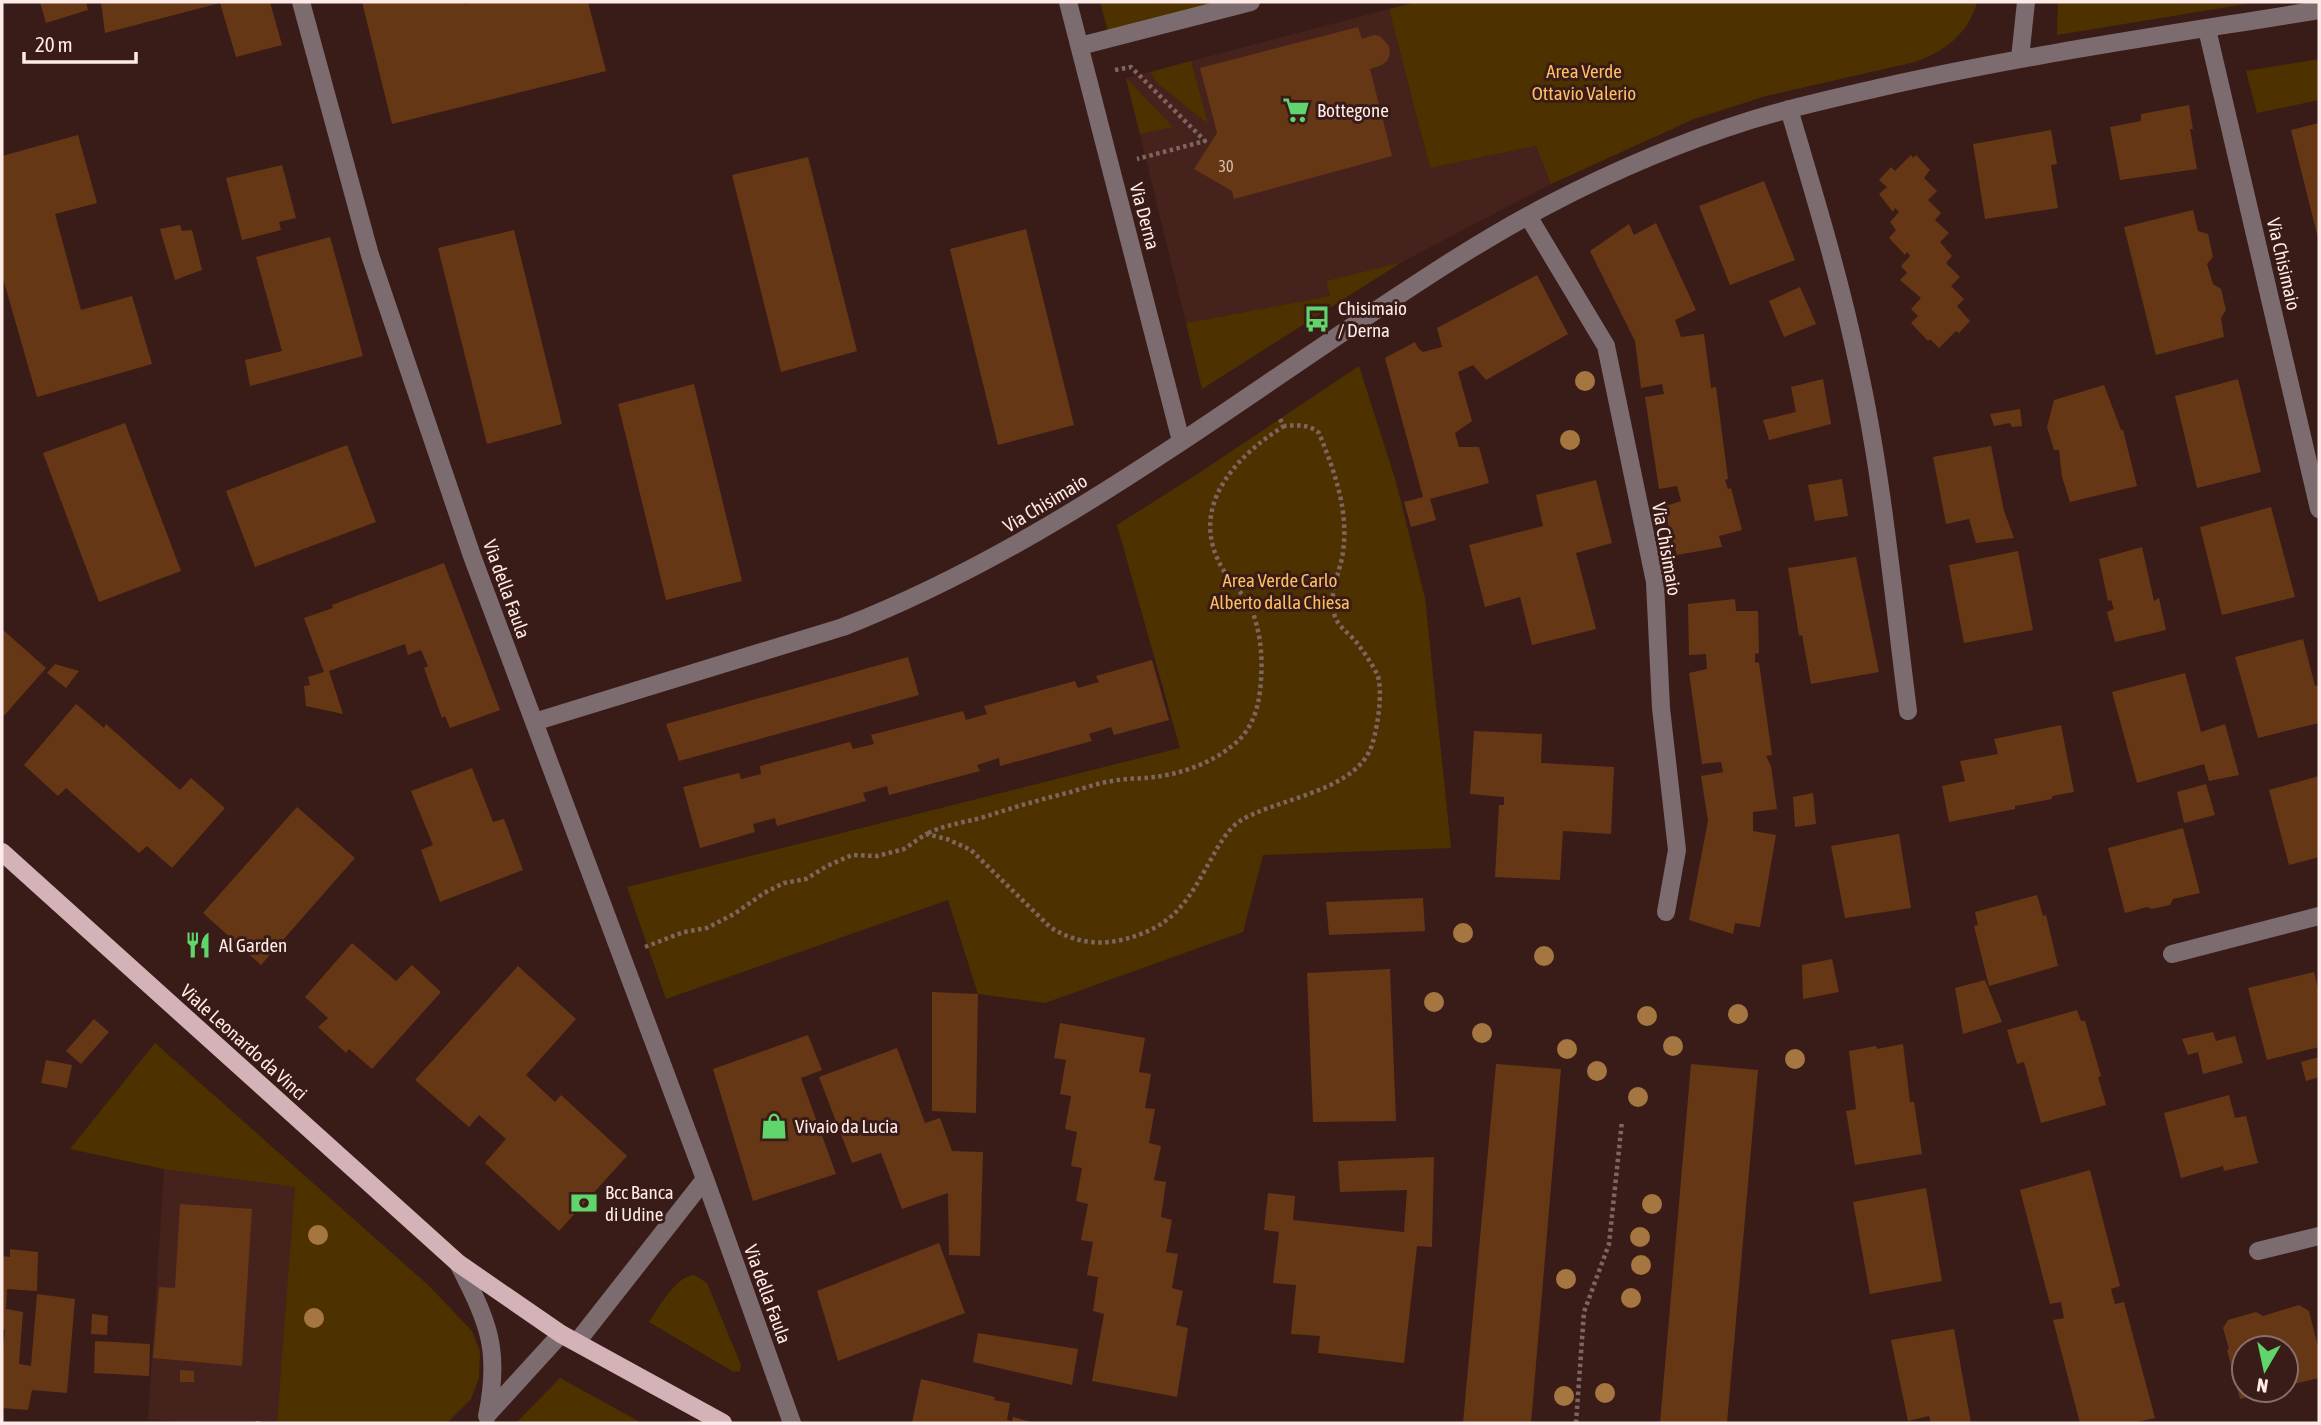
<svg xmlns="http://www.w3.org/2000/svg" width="2321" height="1425" font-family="'Asap Condensed',sans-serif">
<rect width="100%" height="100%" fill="#391c18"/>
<path fill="#46221c" d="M1389,9L1430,168L1536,146L1551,184L1402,262L1327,281L1330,296L1186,323L1126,78Z
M221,1102L429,1286L420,1423H195L148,1419L164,1169Z"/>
<path fill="#4d3200" d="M1100,2H1221L1108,32Z
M1417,2H1977C1969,33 1944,52 1915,62L1766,96L1694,119L1551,184L1536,146L1430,168L1389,9Z
M2058,2H2258L2057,35Z
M2319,59V100L2257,113L2246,71Z
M1191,61L1208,124L1156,82L1151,72Z
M1126,78L1173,127L1140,134Z
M1402,262L1202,389L1186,323L1330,296L1326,281Z
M1359,366L1396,482L1425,598L1451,848L1263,855L1243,932L1045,1003L978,994L948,900L666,999L627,887L1180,748L1117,525L1199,473Z
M155,1043L429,1286L472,1331L480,1352L479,1378L471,1399L447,1423H277L295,1187L164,1169L70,1149Z
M694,1275L707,1283L741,1365L740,1371L734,1372L649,1322C660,1306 674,1278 694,1275Z
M560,1378L642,1423H516Z"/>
<path fill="#663715" d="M40,2H86L88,10L46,23Z
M101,2H270L282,45L236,57L220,3L105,33Z
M362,2H464L465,4L475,2H588L606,71L392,124Z
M1358,27L1362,39L1374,35L1380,36L1389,46L1390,54L1387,61L1382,65L1370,69L1392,156L1234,199L1232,191L1194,169L1217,133L1200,68Z
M2189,105L2193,129H2190L2197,169L2120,180L2110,127L2141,121V114Z
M2319,123V238H2318L2291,130Z
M2051,130L2057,164L2051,165L2058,208L1985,219L1973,144Z
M78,135L97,203L55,214L81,310L132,296L152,364L37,397L2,275V156Z
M1911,155L1913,158L1916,155L1930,170L1924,178L1937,191L1928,200L1941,213L1935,220L1949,233L1940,242L1952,256L1946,263L1960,277L1951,286L1964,299L1957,306L1970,321L1959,333L1956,331L1939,348L1930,339L1928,341L1911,323L1918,316L1911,309L1921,298L1900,280L1907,273L1901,266L1910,256L1907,252L1905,255L1889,238L1896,230L1890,222L1899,212L1895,208L1893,212L1879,194L1887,187L1879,180L1891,167L1895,171Z
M808,157L857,351L781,372L732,175Z
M282,165L296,218L279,222L281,230L242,240L226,178Z
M1764,181L1795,260L1730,285L1699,206Z
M2193,210L2198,231L2208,234L2213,257L2207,264L2213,284L2221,289L2226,310L2221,318L2224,337L2156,355L2124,227Z
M1656,223L1696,310L1675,320L1681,337L1704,334L1711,388L1716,387L1728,479L1725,480L1728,489L1731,488L1742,530L1719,536L1722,547L1677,555L1663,507L1681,501L1677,486L1659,489L1645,397L1664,394L1662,384L1641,388L1635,341L1590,251L1629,224L1634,235Z
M180,225L182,231L192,230L202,270L175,280L160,229Z
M1026,229L1074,425L998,445L950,249Z
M514,230L562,424L487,444L438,248Z
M330,237L363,356L250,386L245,360L282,351L256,257Z
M1537,275L1568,334L1486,380L1473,365L1458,372L1472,421L1455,433L1459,447H1479L1489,483L1430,499L1436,520L1411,527L1404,502L1423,497L1385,358L1415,342L1418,348L1423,352L1442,347L1437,328Z
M1800,287L1816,324L1784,337L1769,301Z
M1823,379L1831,424L1769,440L1763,420L1796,412L1791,387Z
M2238,379L2261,472L2197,488L2175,396Z
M694,384L742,581L666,600L618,404Z
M2104,385L2121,430H2123L2137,486L2070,502L2062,477L2059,450H2054L2047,427L2054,400Z
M2020,409L2022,426L2012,427L2010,423L1994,426L1990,414Z
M125,423L181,571L99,602L43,453Z
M347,445L376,522L255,567L226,491Z
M1991,446L2004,511L2014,538L1976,543L1969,519L1946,524L1933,457Z
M1842,479L1848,516L1815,521L1808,485Z
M1596,480L1612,543L1576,553L1596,629L1532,645L1520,597L1485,607L1469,545L1543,526L1536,495Z
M2271,507L2295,597L2222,615L2200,527Z
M2142,547L2154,601L2159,598L2166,630L2115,642L2107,612L2114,609L2111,600L2108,601L2099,559Z
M2018,551L2033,630L1964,643L1949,565Z
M1856,557L1879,672L1811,684L1802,635L1799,636L1788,568Z
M444,563L500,710L450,728L445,716L442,718L424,668L428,666L421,650L408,655L405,644L329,671L343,714L306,706L304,686L310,685L308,677L324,672L304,618L333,608L332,605Z
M1735,599L1736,611H1758L1759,653L1755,654V662L1759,663L1772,755L1766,756L1771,766L1777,809L1753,812V831L1776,835L1760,927L1735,923L1733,934L1689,920L1708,821L1701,776L1723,772L1721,762L1702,764L1689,673L1707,669L1706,654L1689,655L1688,604Z
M2,629L46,668L2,718Z
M2303,639L2315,686L2319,685V723L2258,738L2235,657Z
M908,657L919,695L679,761L666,724Z
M1152,660L1169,720L1114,735L1111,727L1089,734L1092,741L1000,766L999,758L977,765L980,771L889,795L887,786L863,793L866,801L777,826L775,818L753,824L755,832L700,848L683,787L739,773L741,779L761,774L760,766L850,742L853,749L874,744L871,735L963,711L966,720L987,714L984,706L1075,681L1078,688L1099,682L1096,676Z
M55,664L79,671L66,688L47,673Z
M2185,673L2201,732L2225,724L2239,775L2209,781L2204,764L2137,783L2112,692Z
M76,704L104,728L106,724L180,790L191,778L225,808L172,868L147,846L139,853L66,788L58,796L24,765Z
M2061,725L2074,792L2052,796V799L2015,806V809L1949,822L1942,786L1965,781L1960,761L1998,754L1994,739Z
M1474,731L1542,734L1541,763L1614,767L1611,834L1563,831L1560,880L1495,877L1499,805H1504V797L1470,794Z
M472,768L493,822L504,819L523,870L440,902L421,850L433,845L411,791Z
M2319,776V857L2289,865L2269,790Z
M2206,784L2215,815L2184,823L2177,792Z
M1813,793L1816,824L1795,827L1793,797Z
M297,807L355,858L261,965L203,913Z
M2183,828L2200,893L2173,899L2170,905L2152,909L2147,907L2125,913L2108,848Z
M1899,834L1911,908L1845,918L1831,846Z
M2037,895L2043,916L2046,915L2058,966L1989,986L1974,926L1978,925L1975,912Z
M1423,898L1425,931L1329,935L1326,902Z
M352,943L396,981L412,965L441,992L372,1069L349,1049L346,1053L318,1027L328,1018L305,997Z
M1832,959L1839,992L1803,999L1802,965Z
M518,966L576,1019L526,1075L555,1102L561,1095L627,1156L559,1231L485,1163L506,1139L479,1115L469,1127L415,1080Z
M1390,969L1396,1121L1313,1122L1307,973Z
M2314,972L2319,993V1047L2267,1060L2248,988Z
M1985,980L2002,1022L1963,1034L1955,988Z
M932,992L978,994L976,1113L932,1111Z
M2077,1010L2081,1021H2085L2101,1076L2098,1077L2106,1105L2041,1123L2024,1062L2017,1064L2007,1030Z
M94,1019L109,1032L81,1064L66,1051Z
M1060,1023L1145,1038L1139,1072L1151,1074L1145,1108L1155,1109L1149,1143L1161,1146L1154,1180L1166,1182L1161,1217L1172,1220L1166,1252L1178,1254L1172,1288L1183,1291L1176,1325L1188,1328L1177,1397L1092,1381L1104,1314L1093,1311L1098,1277L1087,1275L1093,1242L1081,1240L1088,1204L1076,1201L1082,1168L1071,1166L1077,1132L1065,1129L1071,1096L1060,1094L1066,1060L1054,1058Z
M2213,1032L2216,1041L2235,1036L2243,1063L2203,1074L2198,1052L2188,1055L2182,1039Z
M808,1035L822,1070L801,1078L836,1174L753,1201L713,1069Z
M1903,1044L1910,1102H1914L1922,1154L1855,1165L1846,1111L1856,1109L1849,1051L1876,1046L1877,1049Z
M897,1048L925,1123L940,1118L952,1151L983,1152L980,1256L949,1255L948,1193L902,1209L881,1153L852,1163L819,1077Z
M2319,1057V1077L2306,1081L2301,1062Z
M46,1060L72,1065L67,1088L41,1083Z
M1496,1064L1561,1069L1531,1423H1463Z
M1691,1064L1758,1070L1727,1423H1660Z
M2229,1095L2235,1118L2246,1116L2258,1163L2224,1171L2223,1166L2181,1178L2164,1113Z
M1434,1157L1432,1247L1417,1246L1404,1363L1318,1353L1320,1336L1291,1334L1296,1285L1273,1283L1279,1232L1264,1230L1268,1193L1295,1196L1293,1220L1404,1232L1407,1190L1340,1192L1338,1161Z
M2090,1170L2120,1286L2111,1289L2115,1304L2124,1302L2155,1418L2132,1423H2080L2053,1320L2064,1318L2061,1302L2050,1304L2020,1190Z
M1926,1188L1942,1281L1870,1294L1853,1202Z
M180,1204L252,1209L242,1366L153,1358L159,1287L175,1288Z
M939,1243L965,1313L838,1361L817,1291Z
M10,1249L38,1252L37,1291L7,1289L6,1309L23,1312L19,1364L31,1366L37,1294L75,1299L67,1393L32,1390L28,1410L2,1408V1358L5,1330H2V1256L10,1257Z
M2299,1305L2309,1311L2319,1351V1378L2286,1386V1348H2244V1390L2270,1391L2240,1399L2227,1350L2229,1349L2223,1328L2228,1320L2256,1312L2263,1316Z
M92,1314L108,1316L107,1335L91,1334Z
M1954,1329L1971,1423H1931L1929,1416L1908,1421L1891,1340Z
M978,1333L1078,1349L1072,1385L973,1362Z
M95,1341L150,1344L149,1376L94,1373Z
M180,1370L194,1371V1382H180Z
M921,1379L995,1397L994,1400L1010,1403L1007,1420L1012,1421L1013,1417L1035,1423H912Z"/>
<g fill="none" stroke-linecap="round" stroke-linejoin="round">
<path stroke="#7e6561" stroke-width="4.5" stroke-dasharray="3.5 3.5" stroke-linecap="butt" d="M1115,70L1131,67L1205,141L1137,159
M928,833C948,824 963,823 984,817C1012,808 1041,799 1071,792C1084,788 1098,783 1112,781C1126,778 1140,779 1154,777C1181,774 1211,763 1232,746C1250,732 1257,714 1260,691C1263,664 1262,639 1253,613C1245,593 1226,579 1218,560C1191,502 1239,454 1284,426
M645,947L684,932L707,928L734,914L764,893L784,883L806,879L827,866L852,855L877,856L904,849L926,834L947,839L971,850L1050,927C1072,941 1095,946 1121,940C1176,927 1188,900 1214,854C1220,843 1229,828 1240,821C1275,799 1348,793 1369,752C1377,737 1384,689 1377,674C1372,664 1364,652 1357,643C1351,635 1340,628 1336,619C1326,597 1340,574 1343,552C1349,510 1334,470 1319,433C1309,424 1297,425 1284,426L1280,419
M258,1423V1421
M1576,1423L1584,1312L1609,1244L1622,1121"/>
<path stroke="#7c6c6f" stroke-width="18" d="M301,2L370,255L472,556L705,1179L792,1423
M1068,2L1181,441
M2207,29L2319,509
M1080,46L1251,2
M2020,58L2026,2
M1789,109C1814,194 1840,278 1858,365C1883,478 1893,595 1908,711
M1528,216L1606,346L1655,582L1661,708L1677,850L1666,912
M534,722L843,627C1030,554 1188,436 1354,325C1417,283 1481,240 1548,205C1613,171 1681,142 1751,120C1793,107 1835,98 1878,88C2023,55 2172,34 2319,10
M2172,954L2319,916
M2258,1251L2319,1236
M458,1263C488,1322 501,1349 487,1416
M577,1342L705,1179
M488,1414L561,1334"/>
<path stroke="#d4b3b8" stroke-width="18" d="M2,852L458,1263L561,1334L723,1423"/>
</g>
<g fill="#a57640">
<circle cx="1585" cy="381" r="10"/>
<circle cx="1570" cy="440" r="10"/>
<circle cx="1463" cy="933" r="10"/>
<circle cx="1544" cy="956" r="10"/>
<circle cx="1434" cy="1002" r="10"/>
<circle cx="1738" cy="1014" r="10"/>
<circle cx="1647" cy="1016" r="10"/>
<circle cx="1482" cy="1033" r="10"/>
<circle cx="1673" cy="1046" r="10"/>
<circle cx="1567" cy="1049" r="10"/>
<circle cx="1795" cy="1059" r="10"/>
<circle cx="1597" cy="1071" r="10"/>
<circle cx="1638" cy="1097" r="10"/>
<circle cx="1652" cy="1204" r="10"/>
<circle cx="318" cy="1235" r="10"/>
<circle cx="1640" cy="1237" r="10"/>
<circle cx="1641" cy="1265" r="10"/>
<circle cx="1566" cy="1279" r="10"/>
<circle cx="1631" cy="1298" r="10"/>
<circle cx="314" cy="1318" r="10"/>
<circle cx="1605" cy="1393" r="10"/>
<circle cx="1564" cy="1396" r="10"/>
</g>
<defs>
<g id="supermarket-bare" transform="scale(2.1)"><path d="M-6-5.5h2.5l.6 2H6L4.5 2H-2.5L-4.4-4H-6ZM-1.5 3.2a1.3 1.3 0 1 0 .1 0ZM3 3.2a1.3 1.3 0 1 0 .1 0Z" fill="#60d56b" stroke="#391c18" stroke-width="2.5" paint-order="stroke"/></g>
<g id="bus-bare" transform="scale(2.1)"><path d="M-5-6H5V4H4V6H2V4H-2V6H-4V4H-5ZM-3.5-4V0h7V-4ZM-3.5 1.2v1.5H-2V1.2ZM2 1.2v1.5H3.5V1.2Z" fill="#60d56b" stroke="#391c18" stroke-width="2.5" paint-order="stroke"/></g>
<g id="restaurant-bare" transform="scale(2.1)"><path d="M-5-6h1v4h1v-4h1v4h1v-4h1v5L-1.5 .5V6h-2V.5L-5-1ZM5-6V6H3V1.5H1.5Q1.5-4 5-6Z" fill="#60d56b" stroke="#391c18" stroke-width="2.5" paint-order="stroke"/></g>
<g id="shop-bare" transform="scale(2.1)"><path d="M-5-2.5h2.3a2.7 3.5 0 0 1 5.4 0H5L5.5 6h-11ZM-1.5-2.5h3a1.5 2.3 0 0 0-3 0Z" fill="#60d56b" stroke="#391c18" stroke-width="2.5" paint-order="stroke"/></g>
<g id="bank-bare" transform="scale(2.1)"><path d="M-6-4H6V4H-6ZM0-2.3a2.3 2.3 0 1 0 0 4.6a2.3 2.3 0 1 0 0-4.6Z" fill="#60d56b" stroke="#391c18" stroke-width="2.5" paint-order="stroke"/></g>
</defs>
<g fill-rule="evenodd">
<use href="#supermarket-bare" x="1296" y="110"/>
<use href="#bus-bare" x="1317" y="319"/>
<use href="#restaurant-bare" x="198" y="945"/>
<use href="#shop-bare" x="774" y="1126"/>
<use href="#bank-bare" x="584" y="1203"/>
</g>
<g text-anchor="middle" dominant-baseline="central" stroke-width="6" stroke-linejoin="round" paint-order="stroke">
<g font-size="16" fill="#d8bdb2">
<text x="1226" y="166">30</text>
</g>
<g font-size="19" fill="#fdbf60" stroke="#391c18">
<text x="1584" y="71">Area Verde<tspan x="1584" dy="22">Ottavio Valerio</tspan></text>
<text x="1280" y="580">Area Verde Carlo<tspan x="1280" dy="22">Alberto dalla Chiesa</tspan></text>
</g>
<g font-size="19" fill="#feeae6" stroke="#391c18" text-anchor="start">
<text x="1317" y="110">Bottegone</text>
<text x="1338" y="308">Chisimaio<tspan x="1338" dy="22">/ Derna</tspan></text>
<text x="219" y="945">Al Garden</text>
<text x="795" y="1126">Vivaio da Lucia</text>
<text x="605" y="1192">Bcc Banca<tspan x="605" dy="22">di Udine</tspan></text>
</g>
<g font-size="19" fill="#feeae6" stroke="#391c18">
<text transform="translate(1145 216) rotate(75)">Via Derna</text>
<text transform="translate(2284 264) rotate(77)">Via Chisimaio</text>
<text transform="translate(1045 503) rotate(-31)">Via Chisimaio</text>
<text transform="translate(1667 549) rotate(80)">Via Chisimaio</text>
<text transform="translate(507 589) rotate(70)">Via della Faula</text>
<text transform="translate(244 1042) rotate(42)">Viale Leonardo da Vinci</text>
<text transform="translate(768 1294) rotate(70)">Via della Faula</text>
</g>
</g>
<rect width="2321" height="1425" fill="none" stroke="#feeae6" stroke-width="7"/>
<g transform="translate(2265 1369) rotate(189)"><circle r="33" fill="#391c18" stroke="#886e6a" stroke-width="2"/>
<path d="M0-5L12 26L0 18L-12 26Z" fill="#60d56b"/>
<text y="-10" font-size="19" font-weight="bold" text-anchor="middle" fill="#feeae6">N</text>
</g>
<path d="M24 52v10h112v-10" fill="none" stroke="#feeae6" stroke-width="3.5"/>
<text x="35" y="52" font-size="21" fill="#feeae6" stroke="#391c18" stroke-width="5" paint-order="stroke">20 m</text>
</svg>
